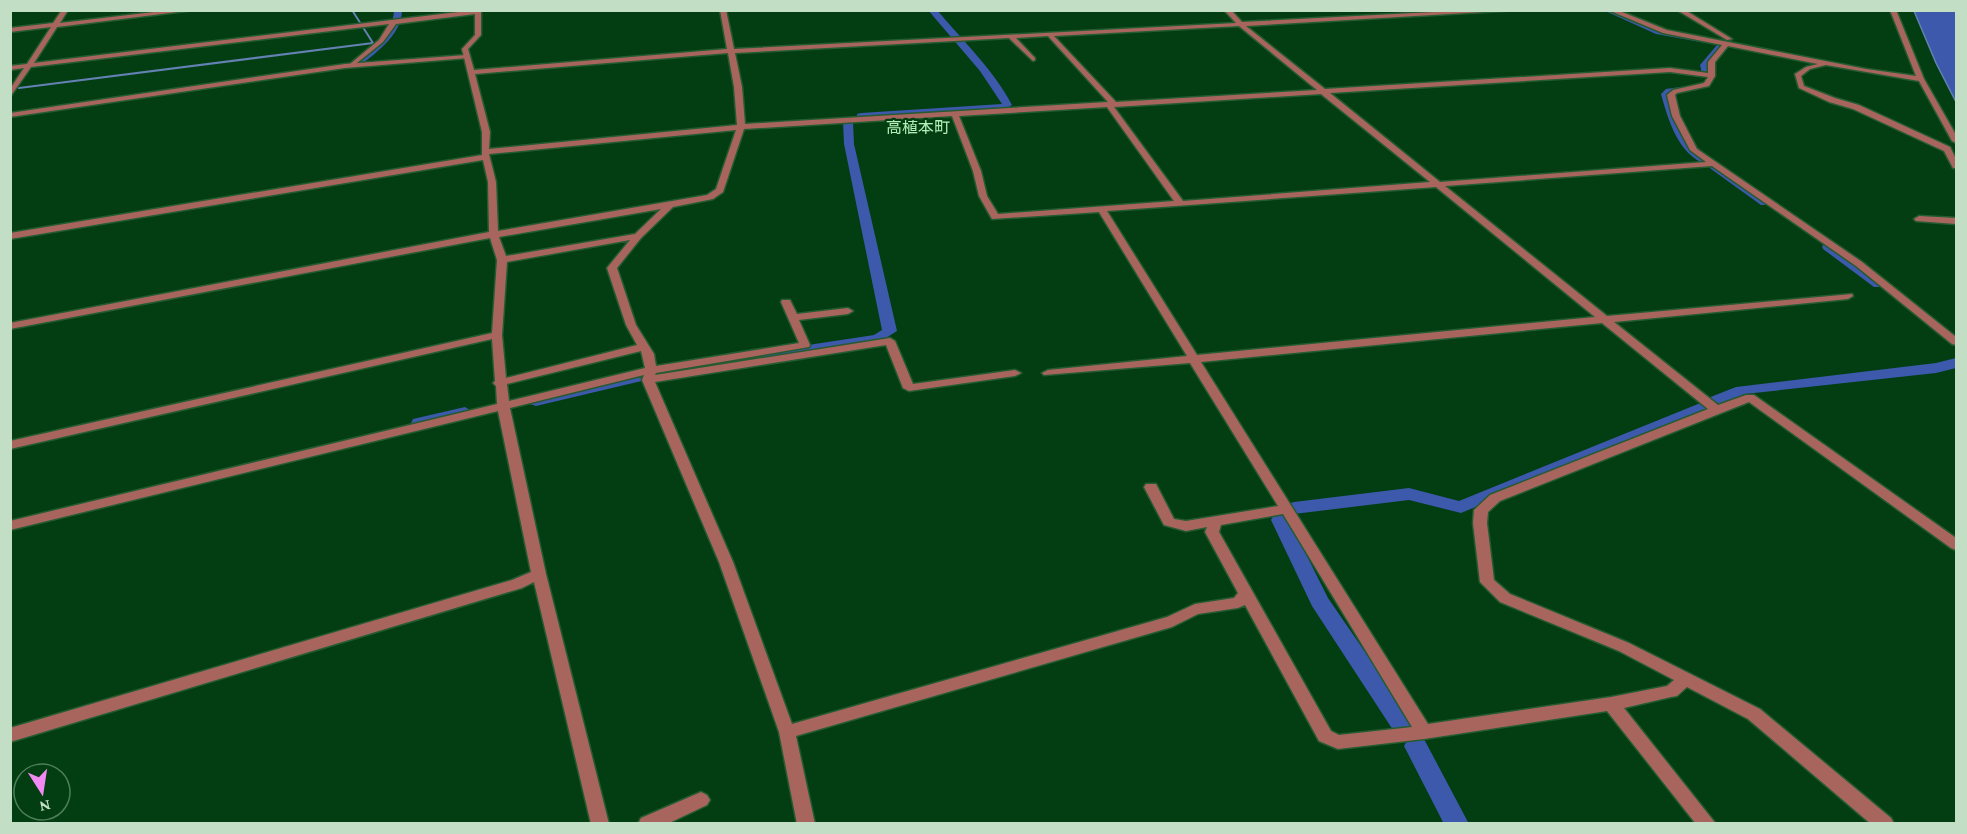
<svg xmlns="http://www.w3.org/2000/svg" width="1967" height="834" font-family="'Crimson Pro','Noto Sans JP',serif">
<rect width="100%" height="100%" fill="#023e11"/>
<path fill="#3c59ac" stroke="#6481b3" stroke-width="1.5" d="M1914,11H1956V102L1936,63Z"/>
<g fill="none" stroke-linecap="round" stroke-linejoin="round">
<path stroke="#6481b3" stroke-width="2" d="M352,10L373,43L380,45
M19,88L373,43"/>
<path fill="#3c59ac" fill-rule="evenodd" d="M394,10H402C402,34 378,51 361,65H355V61C370,48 394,32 394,10Z
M928,10H937C963,41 993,69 1012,105L1001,112L857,118V114L861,113L1002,104L980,71Z
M1603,10H1615L1661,30L1727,43L1710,65L1709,77H1703L1700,65L1717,45L1656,34Z
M1695,85L1700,88L1698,90L1671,94L1688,138L1712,161L1706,164C1678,155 1668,119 1661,94L1666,89Z
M848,119L853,122L854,144L897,331L878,343L650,379L536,406L530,404L528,401L530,398L650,369L874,335L882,330L844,144L843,122Z
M1715,164L1769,199V205H1761L1711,169L1709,167Z
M1828,242L1884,281L1886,284L1884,287H1874L1823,249L1822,246Z
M1956,358V368L1936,373L1745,394L1720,404L1711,405L1710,410L1461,513L1409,500L1294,514L1287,512L1285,508L1287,504L1294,502L1409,488L1459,501L1698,404L1707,403L1708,398L1736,387L1936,363Z
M465,407L473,412L471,415L419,428L411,423L413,419Z
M1280,514L1287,516L1328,598L1409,716L1412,723L1409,730L1401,732L1393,730L1312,606L1271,520L1273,516Z
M1416,736L1424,739L1469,824H1444L1404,746L1408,739Z"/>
<g stroke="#255b31" stroke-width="3">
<path id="minor" d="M62,10H68L60,23L171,10H194L57,27L34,63L475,10H481V35L468,49L474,70L727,49L720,10H726L734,49L1236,23L1224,10H1231L1242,22L1472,10H1518L1246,26L1325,89L1670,68L1708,73V62L1722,45L1663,33L1608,10H1617L1667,30L1866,69L1916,76L1890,10H1896L1924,79L1956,135V143L1952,141L1919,81L1826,65L1810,69L1801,76L1804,86L1835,98L1859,105L1950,147L1956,159V168H1953L1944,151L1853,109L1829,102L1799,88L1795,74L1806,67L1818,64L1728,46L1715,62V76L1709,86L1677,93L1675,95L1680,116L1697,149L1862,262L1956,337V345L1952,344L1856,266L1712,166L1445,186L1607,316L1852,294L1853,296L1848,299L1614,322L1718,405L1746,395H1754L1956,538V550L1951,548L1749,402L1500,501L1488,512L1487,523L1494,580L1510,594L1629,643L1760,709L1891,818L1894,824H1871L1748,719L1687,687L1677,696L1671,697L1624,708L1716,824H1696L1607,711L1424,739L1338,749L1319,741L1245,605L1238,608L1198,614L1172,627L796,736L815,824H797L779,732L719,562L642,380L644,375L510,408L546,574L609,824H591L534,582L522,588L10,742V728L512,580L531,572L498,411L10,530V521L497,404L496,386L493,383L495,381L492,339L10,449V441L492,333L497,260L490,238L10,329V323L489,232L488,182L483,160L10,239V233L482,155V132L462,49L475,35V14L396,24L383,42L352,67L350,66V64L379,40L389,24L31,67L10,97V89L24,68L10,70V66L27,64L51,27L10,32V28L53,23ZM1239,26L1317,90L1116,102L1054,36ZM1048,36L1108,102L745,124L742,87L735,53L1009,38L1033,61L1035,60V58L1016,38ZM728,53L734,87L737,125L489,149L490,132L475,74ZM1670,72L1708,77L1704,83L1673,90L1667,95L1672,116L1690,150L1706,162L1440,182L1330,93ZM1321,94L1430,182L1183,201L1114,107ZM1107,107L1174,201L998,214L987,196L981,171L959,116ZM952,116L973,171L979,196L992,219L1099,212L1187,356L1048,370L1042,373L1044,375L1190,363L1278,506L1186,521L1174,519L1156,484H1146L1144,487L1164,525L1186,531L1207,527L1205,532L1238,593L1234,598L1195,604L1167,617L792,724L733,562L655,382L886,345L903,388L909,391L1015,376L1021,373L1015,370L913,384L895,341L890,338L655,375L656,373L809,347L810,345L799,320L848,314L853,311L848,308L797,314L790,300H782L781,302L799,343L656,366L654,354L636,325L617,268L641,238L673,207L713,199L723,192L744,129ZM736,130L716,189L707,195L498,231L496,182L489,154ZM1436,187L1595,317L1197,355L1107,211ZM661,209L635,234L506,256L499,237ZM630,240L607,268L626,325L637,345L506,378L502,335L507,262ZM1602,323L1708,409L1490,495L1474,510L1473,523L1480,582L1500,602L1619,651L1674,680L1667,686L1611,697L1428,724L1201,362ZM641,351L645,368L509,401L507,384ZM1283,514L1412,727L1339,735L1331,731L1219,532L1221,525Z
M1677,10H1685L1732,39L1727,40Z
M1919,216L1956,218V224L1916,221L1914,219Z
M701,792L707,795L710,800L707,805L667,824H638L641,818Z"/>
</g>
<g stroke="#255b31" stroke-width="3">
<path id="tertiary" d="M466,55L469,57L468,58L345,68L10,117V113L345,64Z"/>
</g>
<use href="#minor" fill="#a8655e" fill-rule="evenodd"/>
<use href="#tertiary" fill="#a8655e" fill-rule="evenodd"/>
</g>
<g text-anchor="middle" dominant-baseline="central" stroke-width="4.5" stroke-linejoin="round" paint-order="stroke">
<g font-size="16" fill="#b5efb9" stroke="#023e11">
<text x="918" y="127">高植本町</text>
</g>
</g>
<rect width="1967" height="834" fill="none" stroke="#c2dec4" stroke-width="24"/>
<g transform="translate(42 792) rotate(168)"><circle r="28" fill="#023e11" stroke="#4f7e59" stroke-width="1.5"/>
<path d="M0-4.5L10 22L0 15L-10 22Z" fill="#f18af3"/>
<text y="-9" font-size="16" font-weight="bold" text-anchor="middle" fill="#c2dec4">N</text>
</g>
</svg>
